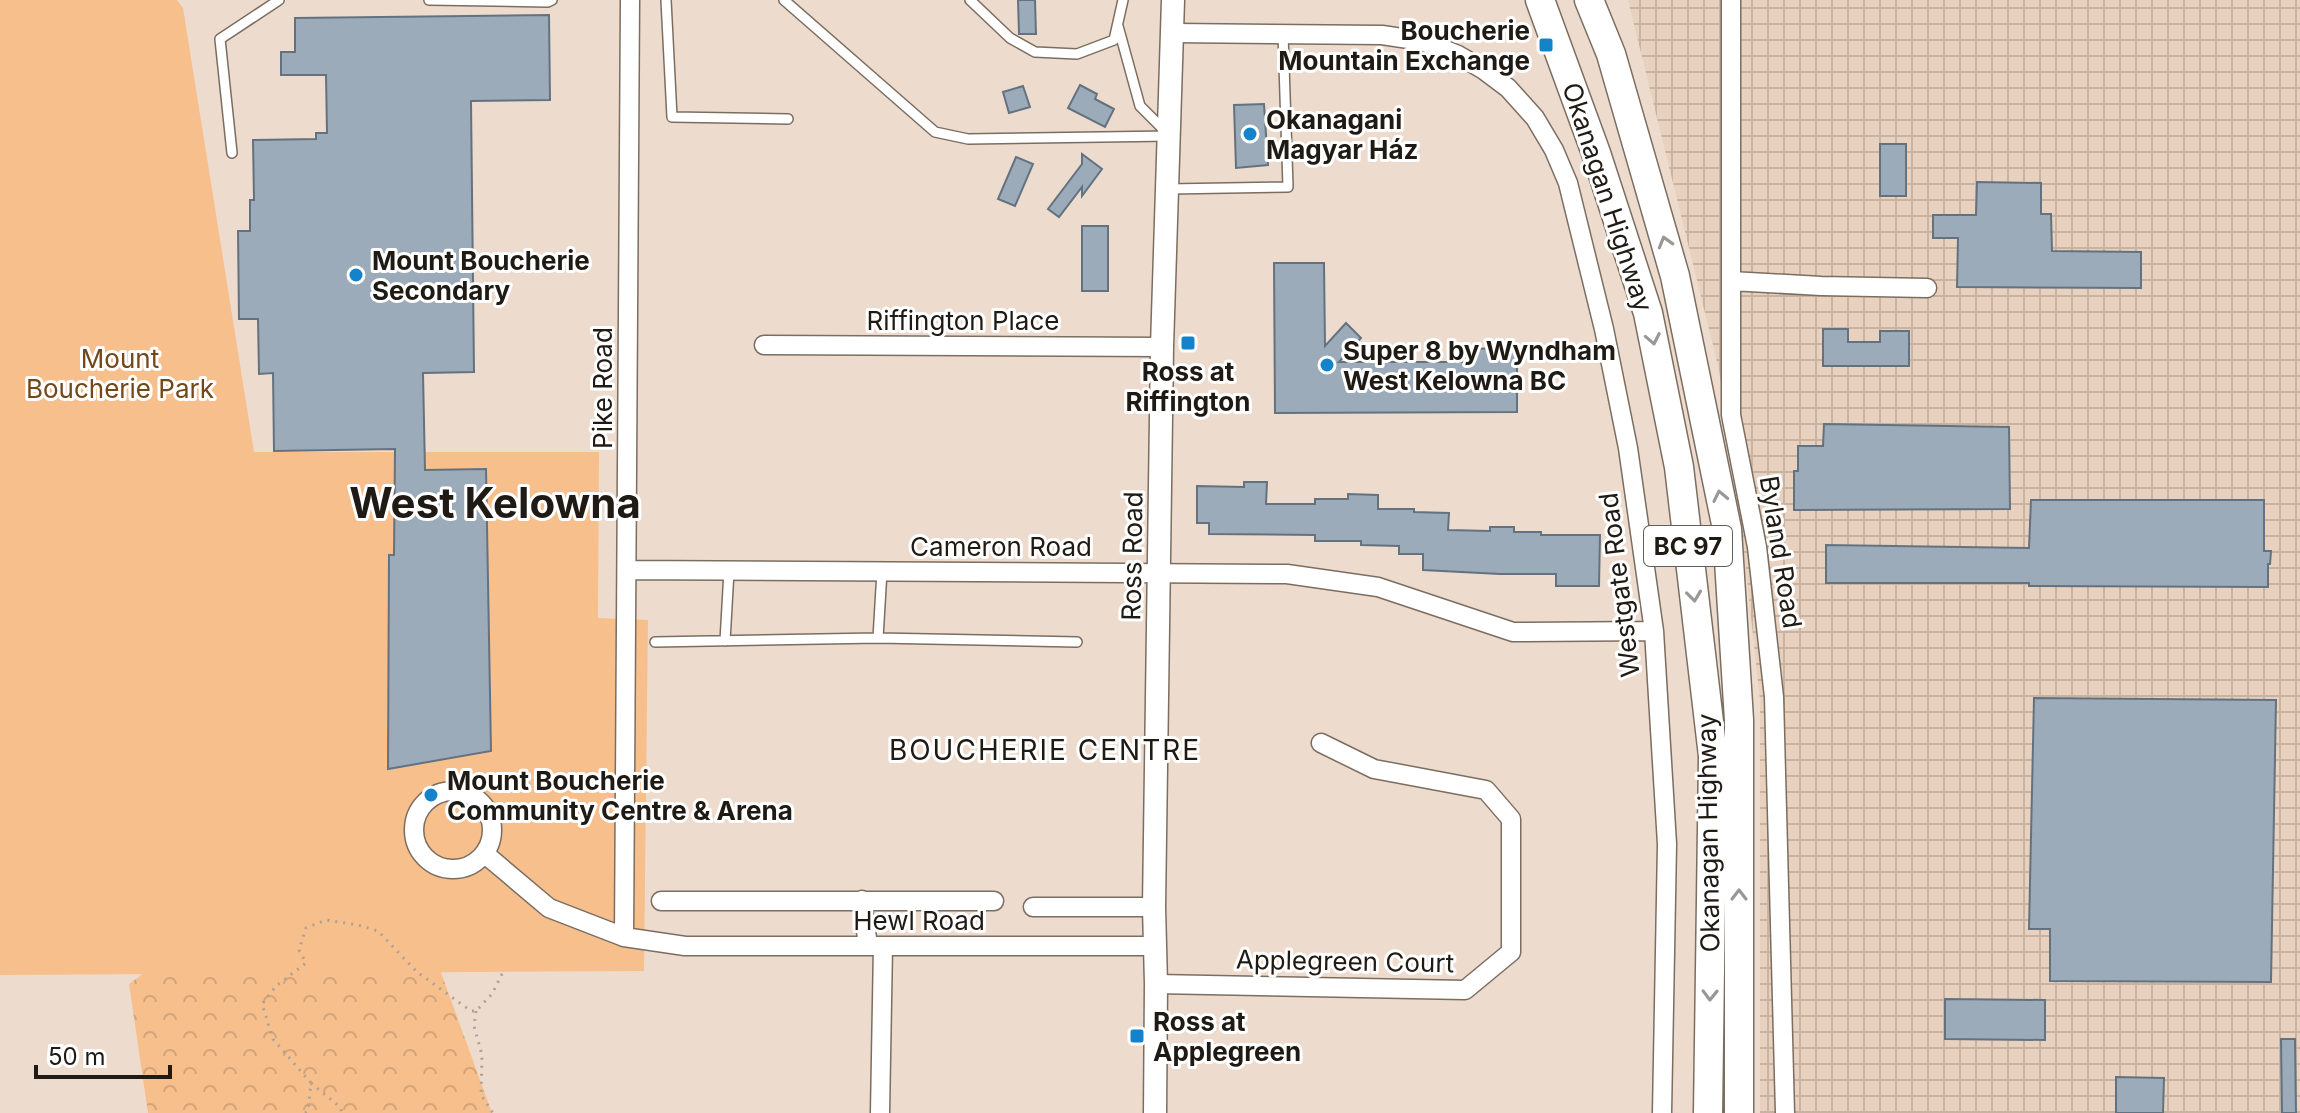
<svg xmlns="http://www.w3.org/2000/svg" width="2300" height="1113" font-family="Inter,sans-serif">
<defs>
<pattern id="industrial-grid" width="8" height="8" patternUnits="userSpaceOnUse" patternTransform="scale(2)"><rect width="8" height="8" fill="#e8d1be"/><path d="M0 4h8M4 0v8" fill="none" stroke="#c7b3a2"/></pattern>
<pattern id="forest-crowns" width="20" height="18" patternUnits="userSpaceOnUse" patternTransform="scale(2)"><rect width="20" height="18" fill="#f7bf8c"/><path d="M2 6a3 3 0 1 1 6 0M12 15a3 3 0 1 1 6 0" fill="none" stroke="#d3a478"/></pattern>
</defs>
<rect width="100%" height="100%" fill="#eddcce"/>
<path fill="url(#industrial-grid)" d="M1628,0H2300V1113H1760V701L1743,542L1719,370Z"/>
<path fill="url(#forest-crowns)" d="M275,876L439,967L492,1113H148L129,984Z"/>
<path fill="#f7bf8c" d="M0,0H177L183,8L254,452H599L598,618L648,620L644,971L0,975Z"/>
<path fill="#9cabb9" stroke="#64727f" stroke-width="2" d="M1018,0H1035L1036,34H1019Z
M549,15L550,100L471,101L474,372L423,373L425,470L486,469L491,751L388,769L389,555H394L395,449L274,451L273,373L259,374L258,319H239L238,231H250V200H254L253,140L316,139V133H327L326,75H281V52H295V18Z
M1080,85L1097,94L1095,99L1114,109L1105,127L1068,108Z
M1023,86L1030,107L1009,113L1003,92Z
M1264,104L1268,165L1236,168L1234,105Z
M1880,144H1906V196H1880Z
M1082,154L1102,169L1082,196V187L1059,217L1048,209L1082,164Z
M1016,157L1033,164L1015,206L998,199Z
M1977,182L2041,183V214H2051L2052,251L2141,252V288L1957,287L1958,238H1933V215H1976Z
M1082,226H1108V291H1082Z
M1274,263H1324L1325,346L1346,323L1361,338L1339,362H1463V349L1517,348V412L1275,413Z
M1823,329H1848V342H1880V331H1909V366H1823Z
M1824,424L2009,427L2010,509L1794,510V471H1798V446H1823Z
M1244,482H1267L1266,504H1315V499H1348V494L1378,495V509H1414V512L1449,513L1448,530L1490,531V527H1514V532H1541V535H1600L1599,586H1556V574H1500L1423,570V554H1399V546L1361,545V541H1315V535L1209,534V523H1197V486L1244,487Z
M2031,500H2264V551H2271L2270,564H2268V587L2029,586V583H1826V545L2029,548Z
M2034,698L2276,700L2271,982L2050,981V929H2029Z
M1945,999L2045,1000V1040L1945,1039Z
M2281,1039H2295L2296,1113H2282Z
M2116,1077L2164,1078L2163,1113H2116Z"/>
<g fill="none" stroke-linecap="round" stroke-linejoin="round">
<g stroke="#7b6d60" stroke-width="12">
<path id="service" d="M429,0L548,2L552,0
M666,0L672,117L788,119
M784,0L935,132L968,139L1170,136L1140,106L1118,26
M970,0L1010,38L1035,52L1077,54L1114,40L1123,0
M232,153L220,39L279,0
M1168,189L1288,187L1283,34
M882,571L878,638L1077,642
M725,641L729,571
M655,642L878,638"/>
</g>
<g stroke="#7b6d60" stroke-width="21">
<path id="minor" d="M1731,0V415L1757,547L1774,697L1785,1113
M1173,33L1382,35L1422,41L1458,55L1484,70L1508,88L1535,118L1554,150L1568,183L1604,329L1628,448L1654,631L1667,844L1662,1113
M1731,281L1821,286L1927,288
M764,345L1162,347
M627,570L1287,574L1378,587L1513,632L1654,631
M414 830a39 39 0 1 1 78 0a39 39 0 1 1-78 0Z
M485,854L549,908L624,937L685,946H1154
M862,900L868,946
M661,901H994
M1033,907H1154
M624,937L630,0
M1156,984L1465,990L1511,952V819L1486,790L1374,769L1321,743
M880,1113L883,946"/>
</g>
<g stroke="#7b6d60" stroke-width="25">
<path id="tertiary" d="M1155,1113L1156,984L1154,907L1162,347L1173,0"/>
</g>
<g stroke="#7b6d60" stroke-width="31">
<path id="trunk" d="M1540,0L1596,153L1648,313L1679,467L1713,756L1708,1113
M1589,0L1611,54L1675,276L1727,529L1739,720V1113"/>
</g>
<path stroke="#aea195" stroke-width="3" stroke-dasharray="2 6" stroke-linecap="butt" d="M476,1011L474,1026L482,1055L481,1095L493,1113
M311,1083L340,1107L342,1113
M305,1113L308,1111L311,1083L273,1039L262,1004L276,986L306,963L299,950L306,928L326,920L358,925L378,931L417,972L471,1011H476L492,994L504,970"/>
<use href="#service" stroke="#fff" stroke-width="9"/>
<use href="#minor" stroke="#fff" stroke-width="18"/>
<use href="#tertiary" stroke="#fff" stroke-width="22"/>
<use href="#trunk" stroke="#fff" stroke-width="28"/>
</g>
<defs><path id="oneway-chevron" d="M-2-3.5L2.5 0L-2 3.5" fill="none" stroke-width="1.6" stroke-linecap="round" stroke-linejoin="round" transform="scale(2)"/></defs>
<g stroke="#9a9895">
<use href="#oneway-chevron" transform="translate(1665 242) rotate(-106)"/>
<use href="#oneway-chevron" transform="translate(1653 339) rotate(79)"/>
<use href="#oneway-chevron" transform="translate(1720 496) rotate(-102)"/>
<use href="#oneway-chevron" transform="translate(1694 596) rotate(83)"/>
<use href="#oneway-chevron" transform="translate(1739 895) rotate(-90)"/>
<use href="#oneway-chevron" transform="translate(1710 995) rotate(91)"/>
</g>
<g fill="#1483cc" stroke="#fff" stroke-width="3">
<rect x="1538" y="37" width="16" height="16" rx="4"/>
<circle cx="1250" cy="134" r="8"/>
<circle cx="356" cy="275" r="8"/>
<rect x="1180" y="335" width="16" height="16" rx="4"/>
<circle cx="1327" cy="365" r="8"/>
<circle cx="431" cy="795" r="8"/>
<rect x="1129" y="1028" width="16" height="16" rx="4"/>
</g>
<g text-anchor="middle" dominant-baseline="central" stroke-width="6" stroke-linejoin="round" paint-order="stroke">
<rect fill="#fff" stroke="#625f5a" stroke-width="2" x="1644" y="526" width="88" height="40" rx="6"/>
<g font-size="24" font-weight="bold" fill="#1f1a14">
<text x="1688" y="546">BC 97</text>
</g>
<g font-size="26" font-weight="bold" fill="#1f1a14" stroke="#fff" text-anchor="start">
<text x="1530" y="30" text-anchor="end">Boucherie<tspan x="1530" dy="30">Mountain Exchange</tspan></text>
<text x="1266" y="119">Okanagani<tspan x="1266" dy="30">Magyar Ház</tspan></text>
<text x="372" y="260">Mount Boucherie<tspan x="372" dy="30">Secondary</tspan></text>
<text x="1343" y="350">Super 8 by Wyndham<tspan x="1343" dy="30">West Kelowna BC</tspan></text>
<text x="1188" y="371" text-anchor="middle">Ross at<tspan x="1188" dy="30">Riffington</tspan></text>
<text x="447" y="780">Mount Boucherie<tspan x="447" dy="30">Community Centre &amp; Arena</tspan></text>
<text x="1153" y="1021">Ross at<tspan x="1153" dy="30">Applegreen</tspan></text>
</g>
<g font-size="26" fill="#1f1a14" stroke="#fff">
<text transform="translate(1608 197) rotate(72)">Okanagan Highway</text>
<text x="963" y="320">Riffington Place</text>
<text transform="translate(602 388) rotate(-90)">Pike Road</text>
<text x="1001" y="546">Cameron Road</text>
<text transform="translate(1781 552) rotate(81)">Byland Road</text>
<text transform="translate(1132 556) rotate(-89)">Ross Road</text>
<text transform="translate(1619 585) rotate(-97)">Westgate Road</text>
<text transform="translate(1708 833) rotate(-91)">Okanagan Highway</text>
<text x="919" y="920">Hewl Road</text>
<text transform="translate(1345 961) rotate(1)">Applegreen Court</text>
</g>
<g font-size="26" fill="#724719" stroke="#fff">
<text x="120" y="358">Mount<tspan x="120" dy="30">Boucherie Park</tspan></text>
</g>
<g font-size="28" letter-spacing="2" fill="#1f1a14" stroke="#fff">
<text x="1045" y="750">BOUCHERIE CENTRE</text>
</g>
<g font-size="42" font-weight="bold" fill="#1f1a14" stroke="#fff">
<text x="495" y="502">West Kelowna</text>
</g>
</g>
<path d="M36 1065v12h134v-12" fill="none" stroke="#1f1a14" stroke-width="4"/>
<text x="48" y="1065" font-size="24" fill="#1f1a14" stroke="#ffffff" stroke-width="6" paint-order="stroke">50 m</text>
</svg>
